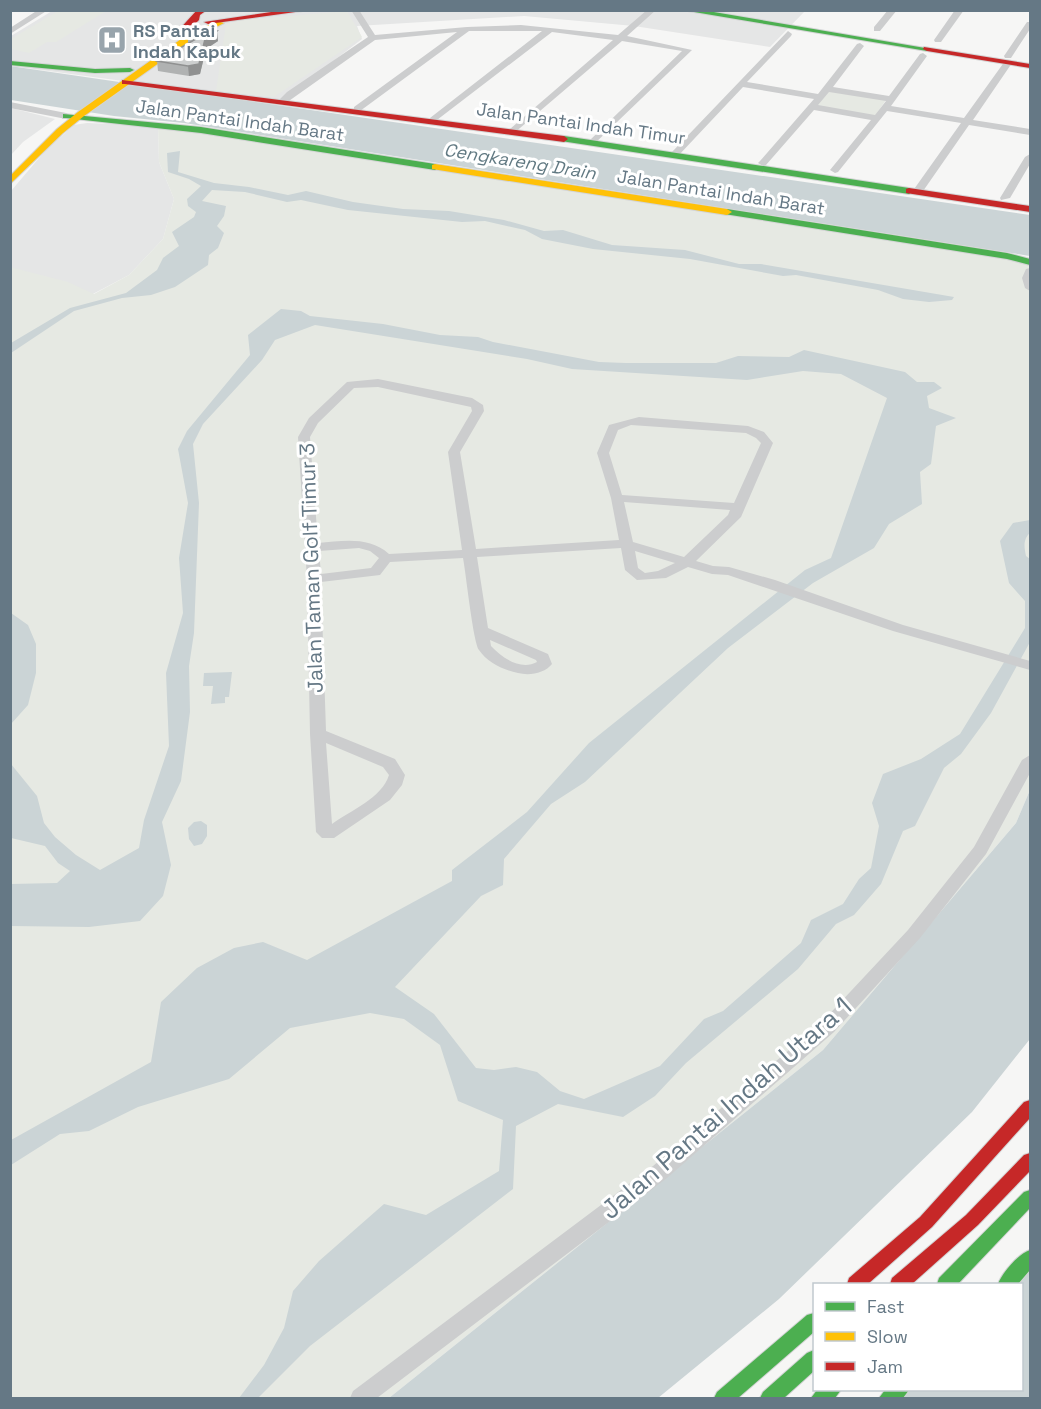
<svg xmlns="http://www.w3.org/2000/svg" width="1041" height="1409" font-family="'Space Grotesk',sans-serif">
<rect width="100%" height="100%" fill="#f6f6f5"/>
<path fill="#e5e6e6" d="M52,11H805L770,47L634,26L524,16L357,26L362,39L280,102L11,66V36Z
M11,108L55,119L23,142L11,155Z
M87,123L158,126L159,162L174,199L163,239L129,275L11,337V191L45,151L74,125Z"/>
<path fill="#e6e9e3" d="M58,11H106L56,42H47L29,53L11,49V39Z
M347,11L362,37L274,97L216,91L226,24L242,20Z
M826,91L886,100L875,116L814,106Z
M158,126L958,250L1030,264V790L1016,823L823,1050L389,1398H11L10,267L68,282L94,294L129,275L163,239L174,199L159,162Z"/>
<path fill="#cbd4d6" d="M10,66L1030,215V256L184,123L114,116L11,100Z
M180,151L178,172L214,183L249,187L288,195L306,191L353,202L403,209L449,211L504,220L544,231L563,230L612,245L685,250L739,264H761L954,297L952,300L929,302L903,299L878,290L796,275L783,276L690,259L593,249L542,239L525,230L485,221L462,222L348,210L301,200L287,202L245,192L212,190L202,201L226,206L224,216L217,226L224,233L218,248L209,255L208,265L175,287L151,295L122,298L74,311L11,353V343L70,308L126,293L157,270L163,258L179,246L172,232L194,217L196,212L188,206L187,199L201,186L189,179L168,172L167,153Z
M281,309L301,311L310,316L383,324L440,335L478,337L493,342L599,362L626,363H716L738,356L789,357L804,350L905,372L917,382H934L942,388L927,396L929,408L956,418L936,426L931,464L920,472L922,504L889,524L874,548L813,583L728,648L585,782L551,804L504,859L503,885L481,896L395,987L434,1014L476,1068L494,1070L516,1067L537,1072L560,1091L584,1099L660,1066L704,1019L723,1011L801,943L811,920L843,904L859,879L871,868L879,826L872,803L883,774L921,759L960,734L1025,628V601L1009,583L1000,541L1013,523L1030,520V533C1023,539 1024,547 1026,556L1030,559V642L991,713L961,754L944,768L915,826L903,831L881,884L854,915L836,924L798,969L686,1063L655,1096L623,1117L558,1104L516,1126L513,1189L310,1346L259,1397L239,1398L264,1365L284,1328L293,1291L319,1261L384,1204L426,1215L499,1171L503,1120L458,1101L440,1045L404,1019L370,1013L290,1028L229,1079L138,1107L89,1131L60,1134L11,1165V1140L151,1062L161,1002L197,968L234,948L263,942L307,960L452,881V870L527,812L589,743L805,570L831,558L887,398L841,374L803,371L747,380L572,369L527,359L315,325L275,340L262,360L203,424L193,444L199,503L194,633L189,666L190,712L181,781L162,822L171,865L163,896L140,921L89,927L11,926V884L57,883L70,871L58,863L45,846L11,838V764L37,796L44,823L55,837L76,855L100,870L139,848L144,820L169,746L166,673L183,613L179,558L188,503L178,449L187,431L250,355L248,335Z
M11,613L28,625L36,644V673L28,705L11,724Z
M232,672L229,697H225V703L211,704L213,686H203L204,673Z
M1030,790V1039L972,1112L779,1299L658,1398H389L823,1050L1016,823Z
M201,821L207,825V836L202,844L194,846L189,839L188,828L194,822Z
M1030,1270V1398H892L902,1390H1022V1284H1015Z"/>
<g fill="none" stroke-linecap="round" stroke-linejoin="round">
<g stroke="#d3d4d5" stroke-width="2">
<path id="fast" d="M682,10H702L931,49L927,51Z
M10,61L95,69L130,68L134,70L130,72L95,73L10,65Z
M63,114L201,127L435,164L439,167L435,170L201,133L66,118H63Z
M564,136L909,188L913,191L909,194L561,141V137Z
M727,209L1007,253L1030,259V265L1007,259L724,214V210Z
M1030,1190V1208L958,1284H937L939,1278L1024,1192Z
M1030,1250V1270L1018,1284H998C1002,1273 1018,1254 1030,1250Z
M814,1313V1332L738,1398H714L717,1392L807,1315Z
M814,1350V1371L784,1398H760L763,1392L807,1353Z
M817,1390H841L835,1398H811Z
M885,1390H909L903,1398H879Z"/>
</g>
<g stroke="#d3d4d5" stroke-width="2">
<path id="slow" d="M217,21L224,23L190,41L84,116L63,133L10,184V176L57,129L78,112L184,37Z
M435,164L727,209L732,212L727,215L432,169V165Z"/>
</g>
<g stroke="#d3d4d5" stroke-width="2">
<path id="jam" d="M197,10H207L200,15L199,20L181,38H175V34Z
M285,10H310L208,24L204,22Z
M924,47L1030,64V68L927,51L923,49Z
M122,80L564,136L568,139L564,142L125,84H122Z
M909,188L1030,206V212L906,193V189Z
M1030,1100V1118L932,1227L868,1284H847L849,1278L920,1217L1024,1102Z
M1030,1153V1171L978,1225L912,1284H890L892,1278L966,1215L1024,1155Z"/>
</g>
<path fill="#cccdce" fill-rule="evenodd" d="M38,10H48L10,34V28Z
M351,10H359L375,35L467,27L521,25L618,35L647,10H656L627,36L692,50L592,146L589,145V141L682,51L622,41L513,134L510,133V129L613,40L552,32L433,123L430,122V118L542,31H469L360,111H354V107L457,32L375,40L286,103H280L278,101L287,92L368,37Z
M888,10H897L880,31H874V27Z
M955,10H964L941,42H935L934,40Z
M1027,22H1030V29L1011,58H1005L1004,56Z
M788,31L792,34L791,36L747,82L818,94L857,44L860,43L864,46L833,87L889,96L920,54L923,53L927,56L891,106L964,118L1005,61L1008,60L1012,63L973,120L1030,129V135L969,125L921,194L917,195L912,192L961,123L887,111L838,172L835,173L830,170L871,120L814,110L766,165L763,166L758,163L760,161L814,99L743,87L678,156H672V152ZM829,92L886,101L875,115L818,105Z
M10,102L66,113L71,116L66,119L10,108Z
M1030,154V164L1010,198L1001,200L1000,198L1025,157Z
M1030,268V291L1025,288L1022,278L1026,269Z
M378,379L472,398L483,405L484,411L460,452L476,549L619,540L611,498L597,453L609,425L639,417L748,426L764,432L773,443L741,517L696,561L713,566L729,567L775,580L903,625L1030,661V670L893,631L728,575L712,574L688,567L666,578L637,580L625,570L621,548L477,557L488,628L548,654L552,664C545,673 530,676 518,673C503,670 487,662 479,650C473,641 466,573 463,558L390,562L380,575L321,582L326,731L395,759L405,775L402,785L390,800L334,838H322L316,832L310,734L307,579L298,437L309,418L347,382ZM378,387L471,407L472,411L448,452L462,550L389,554C369,536 343,541 318,543L310,437L318,423L354,388ZM631,425L746,433L756,438L761,443L734,503L622,495L609,453L618,430ZM624,502L730,510L728,515L684,557L633,542ZM359,548L370,551L379,558L371,568L321,574L319,551ZM635,551L675,563L658,571L645,573L638,568ZM490,640L536,660L537,662C521,671 502,658 491,646ZM326,743L383,767L389,775C382,798 350,811 332,824Z
M1030,755V773L986,854L920,938L834,1032L667,1178L377,1398H350L353,1391L653,1166L822,1022L908,930L974,847L1022,760Z"/>
<use href="#fast" fill="#4caf50" fill-rule="evenodd"/>
<use href="#slow" fill="#ffc107" fill-rule="evenodd"/>
<use href="#jam" fill="#c62828" fill-rule="evenodd"/>
</g>
<path fill="#b0b2b2" d="M188,38L218,41L206,49L200,74L189,76L158,71L157,61L188,44Z"/>
<path fill="#909191" d="M217,31L218,41L206,49L200,74L189,76L188,66L205,39Z"/>
<path fill="#cdcfcf" stroke="#909191" stroke-width="1.5" d="M202,29L217,31L205,39L199,64L188,66L157,61L196,39L188,38Z"/>
<defs>
<g id="hospital-square" transform="scale(1.5)"><rect x="-9" y="-9" width="18" height="18" rx="4" fill="#98a4ac" stroke="#fff"/><path d="M-5-5h3v3.5h4V-5h3V5h-3V1.5h-4V5h-3Z" fill="#fff"/></g>
</defs>
<g fill-rule="evenodd">
<use href="#hospital-square" x="112" y="40"/>
</g>
<g text-anchor="middle" dominant-baseline="central" stroke-width="6" stroke-linejoin="round" paint-order="stroke">
<g font-size="18" font-weight="bold" fill="#657885" stroke="#fff" text-anchor="start">
<text x="133" y="30">RS Pantai<tspan x="133" dy="21">Indah Kapuk</tspan></text>
</g>
<g font-size="18" fill="#657885" stroke="#fff">
<text transform="translate(240 120) rotate(8)">Jalan Pantai Indah Barat</text>
<text transform="translate(581 123) rotate(8)">Jalan Pantai Indah Timur</text>
<text transform="translate(721 192) rotate(9)">Jalan Pantai Indah Barat</text>
</g>
<g font-size="18" font-style="italic" fill="#617982" stroke="#fff">
<text transform="translate(520 161) rotate(9)">Cengkareng Drain</text>
</g>
<g font-size="21" fill="#657885" stroke="#fff">
<text transform="translate(311 568) rotate(-92)">Jalan Taman Golf Timur 3</text>
</g>
<g font-size="26" fill="#657885" stroke="#fff">
<text transform="translate(726 1108) rotate(-41)">Jalan Pantai Indah Utara 1</text>
</g>
</g>
<rect width="1041" height="1409" fill="none" stroke="#657885" stroke-width="24"/>
<rect x="813" y="1283" width="210" height="108" fill="#ffffff" stroke="#c1c9ce" stroke-width="1.5"/>
<rect x="825" y="1302" width="30" height="9" fill="#4caf50" stroke="#c1c9ce" stroke-width="1.5"/>
<text x="867" y="1313" font-size="18" fill="#657885">Fast</text>
<rect x="825" y="1332" width="30" height="9" fill="#ffc107" stroke="#c1c9ce" stroke-width="1.5"/>
<text x="867" y="1343" font-size="18" fill="#657885">Slow</text>
<rect x="825" y="1362" width="30" height="9" fill="#c62828" stroke="#c1c9ce" stroke-width="1.5"/>
<text x="867" y="1373" font-size="18" fill="#657885">Jam</text>
</svg>
